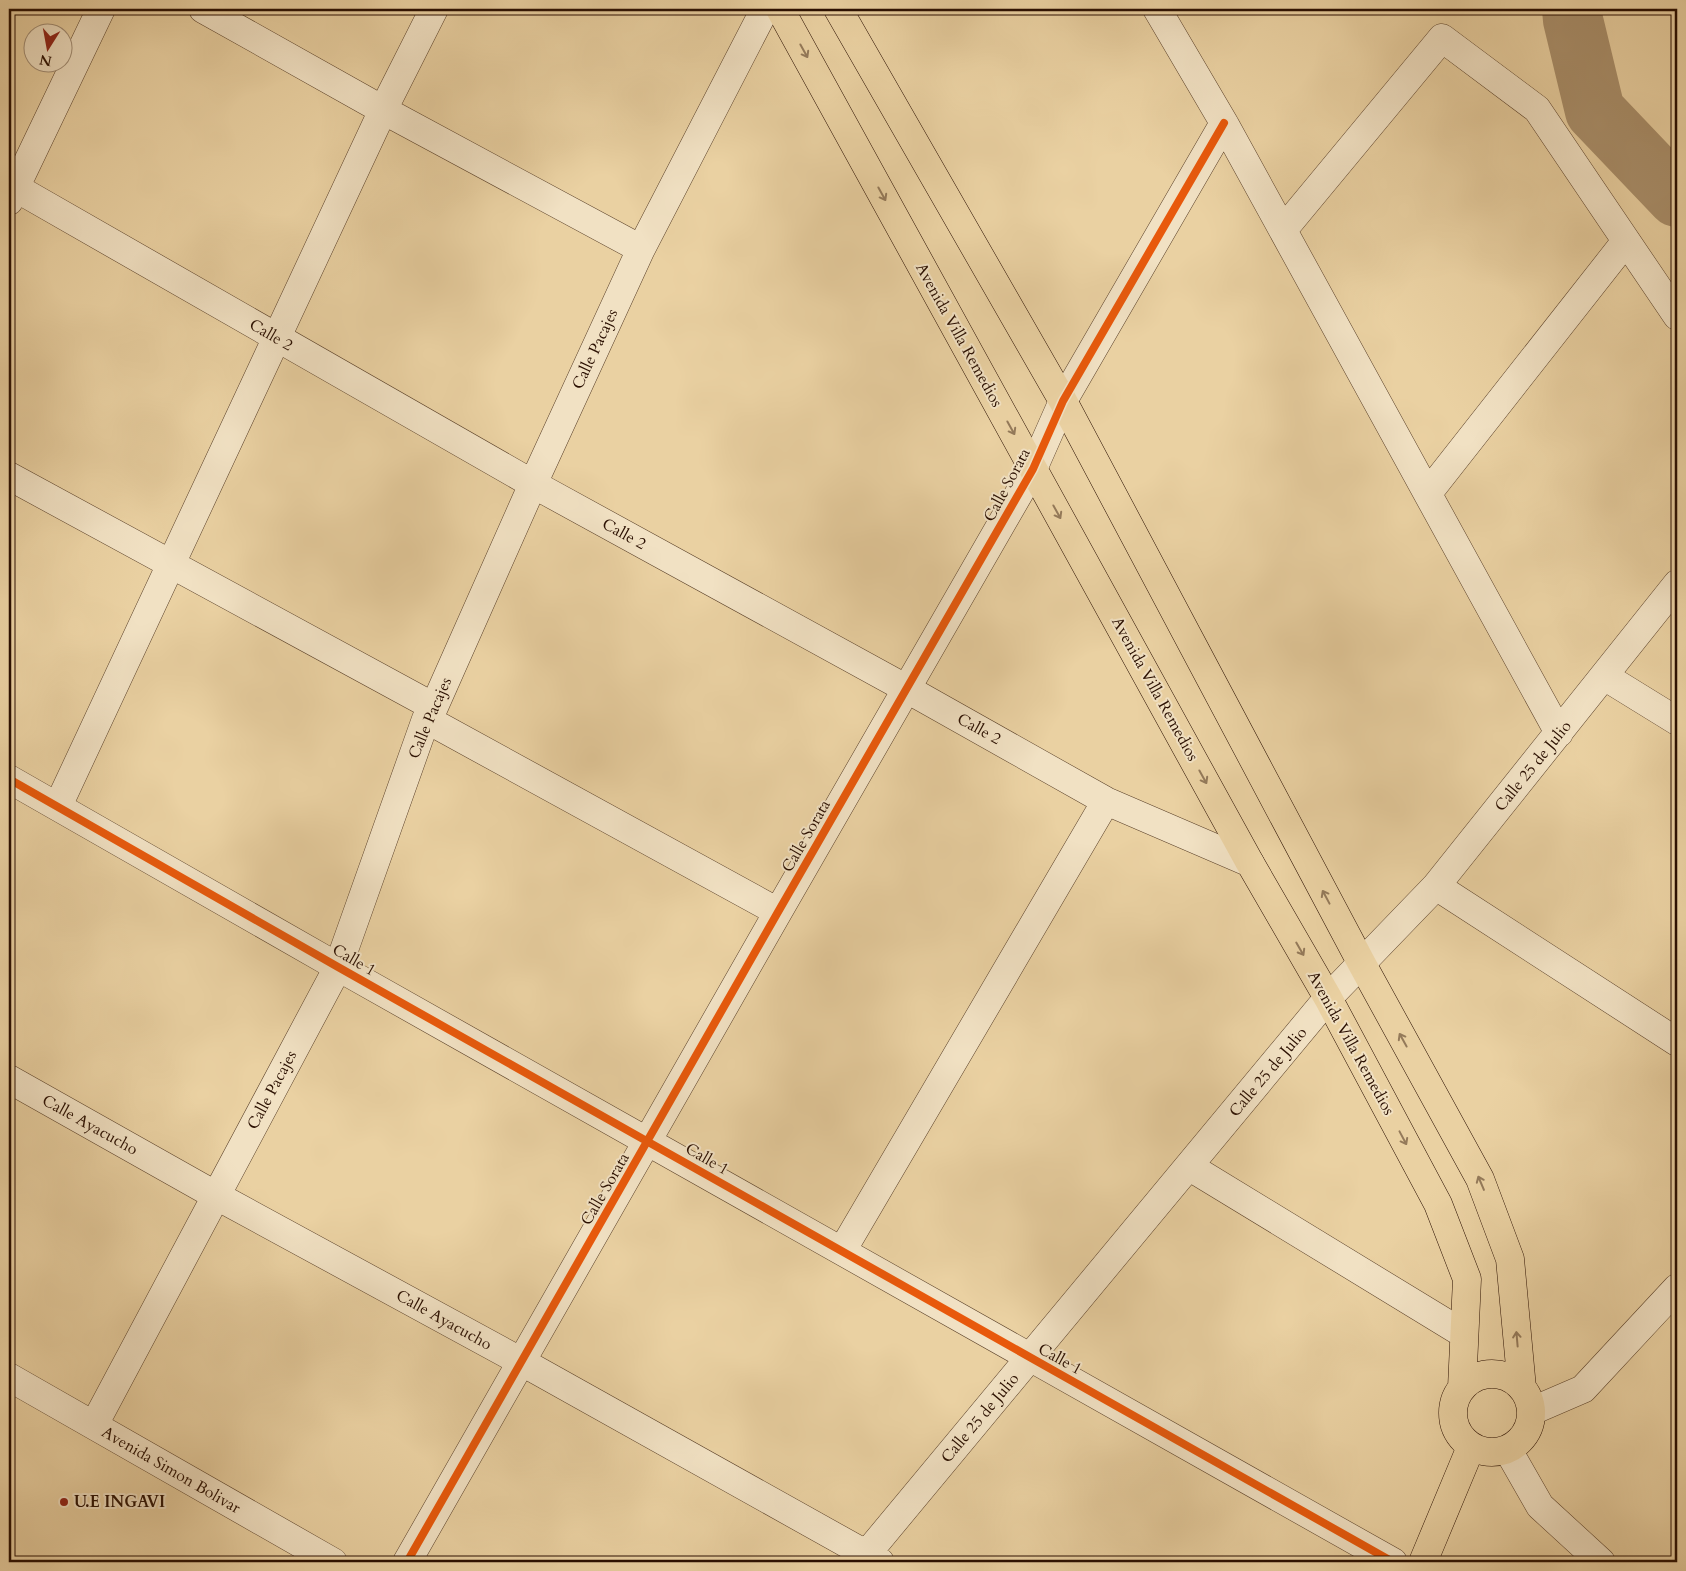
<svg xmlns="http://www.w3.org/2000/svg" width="1686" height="1571" font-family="Cardo,serif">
<rect width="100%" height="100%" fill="#ead1a2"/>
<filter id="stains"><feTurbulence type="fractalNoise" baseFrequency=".004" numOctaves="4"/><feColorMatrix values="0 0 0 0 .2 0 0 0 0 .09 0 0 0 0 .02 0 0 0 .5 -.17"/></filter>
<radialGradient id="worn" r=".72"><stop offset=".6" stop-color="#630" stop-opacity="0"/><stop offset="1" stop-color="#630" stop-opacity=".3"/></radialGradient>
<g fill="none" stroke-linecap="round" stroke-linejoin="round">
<path stroke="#a98f6b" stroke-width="60" d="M1572,9L1573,20L1595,111L1677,197"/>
<g stroke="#5a4029" stroke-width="29">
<path id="minor" d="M203,9L383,110L641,249
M1157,9L1224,123L1559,733
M9,184L533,484L907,689L1106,801L1250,863
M9,201L101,9
M1283,230L1442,38L1537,109L1677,316
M9,476L434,707
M1428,493L1626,241
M1604,676L1677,721
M426,719L778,912
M9,779L338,967L1393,1562
M58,806L383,110L434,9
M1436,886L1677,1042
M9,1079L215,1195L522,1362L880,1562
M1190,1167L1464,1334
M842,1251L1106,801
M9,1377L333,1562
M1532,1411L1583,1389L1677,1288
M94,1425L338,967L426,719L434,707L533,484L641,249L765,9
M1508,1450L1540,1506L1601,1562
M407,1562L778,912L1033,469L1063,401L1224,123
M860,1562L1328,998L1436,886L1677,584"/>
</g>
<g stroke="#2a0f01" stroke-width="29">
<path id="major" d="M780,9L1250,863L1328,998L1438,1204L1467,1279L1462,1388
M838,9L1063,401L1362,964L1480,1179L1510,1259L1522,1388
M1453 1413a39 39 0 1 1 78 0a39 39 0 1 1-78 0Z
M1423,1562L1471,1447"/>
</g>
<use href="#minor" stroke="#f1e1c3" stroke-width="28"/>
<use href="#major" stroke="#ead1a2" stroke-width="28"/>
<g stroke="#f1e1c3" stroke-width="11">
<path id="cycleway" d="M9,779L338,967L1393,1562
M407,1562L778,912L1033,469L1063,401L1224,123"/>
</g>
<use href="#cycleway" stroke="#e8590c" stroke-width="8"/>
</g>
<defs><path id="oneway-shaft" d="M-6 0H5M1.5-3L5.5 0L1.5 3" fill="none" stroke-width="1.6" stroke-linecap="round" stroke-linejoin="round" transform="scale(1.25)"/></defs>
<g stroke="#947a5a">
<use href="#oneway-shaft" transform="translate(804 51) rotate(61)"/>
<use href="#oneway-shaft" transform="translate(882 194) rotate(61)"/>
<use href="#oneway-shaft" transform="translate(1011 428) rotate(61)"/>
<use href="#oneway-shaft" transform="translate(1057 512) rotate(61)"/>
<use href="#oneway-shaft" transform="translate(1203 777) rotate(61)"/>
<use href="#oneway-shaft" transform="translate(1326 897) rotate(-118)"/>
<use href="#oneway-shaft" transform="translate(1300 949) rotate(60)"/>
<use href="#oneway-shaft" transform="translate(1403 1040) rotate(-119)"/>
<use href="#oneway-shaft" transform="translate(1403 1138) rotate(62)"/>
<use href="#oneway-shaft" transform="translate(1481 1183) rotate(-113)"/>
<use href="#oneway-shaft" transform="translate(1517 1339) rotate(-95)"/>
</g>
<circle fill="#8f2418" stroke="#f1e1c3" stroke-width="2" cx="64" cy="1502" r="5"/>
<g text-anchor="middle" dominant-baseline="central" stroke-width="4" stroke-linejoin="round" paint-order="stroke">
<g font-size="16" fill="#2a0f01" stroke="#f1e1c3">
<text transform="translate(271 335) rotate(30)">Calle 2</text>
<text transform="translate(959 335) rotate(61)">Avenida Villa Remedios</text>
<text transform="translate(595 349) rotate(-65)">Calle Pacajes</text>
<text transform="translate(1007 485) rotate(-62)">Calle Sorata</text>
<text transform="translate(624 534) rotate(29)">Calle 2</text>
<text transform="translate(1155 689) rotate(61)">Avenida Villa Remedios</text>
<text transform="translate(430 718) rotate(-67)">Calle Pacajes</text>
<text transform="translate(979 729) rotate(29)">Calle 2</text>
<text transform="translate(1533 766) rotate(-51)">Calle 25 de Julio</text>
<text transform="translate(806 836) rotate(-60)">Calle Sorata</text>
<text transform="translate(354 960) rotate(30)">Calle 1</text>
<text transform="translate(1351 1043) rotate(61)">Avenida Villa Remedios</text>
<text transform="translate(1268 1072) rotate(-50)">Calle 25 de Julio</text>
<text transform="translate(272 1090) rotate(-62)">Calle Pacajes</text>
<text transform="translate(90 1125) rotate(29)">Calle Ayacucho</text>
<text transform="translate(707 1159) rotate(30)">Calle 1</text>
<text transform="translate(605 1189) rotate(-60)">Calle Sorata</text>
<text transform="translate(444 1320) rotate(29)">Calle Ayacucho</text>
<text transform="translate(1060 1359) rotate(29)">Calle 1</text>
<text transform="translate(980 1418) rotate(-50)">Calle 25 de Julio</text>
<text transform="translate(171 1470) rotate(30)">Avenida Simon Bolivar</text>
</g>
<g font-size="16" font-weight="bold" fill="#2a0f01" stroke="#f1e1c3" text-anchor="start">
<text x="74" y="1502">U.E INGAVI</text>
</g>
</g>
<rect width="1686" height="1571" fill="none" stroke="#ead1a2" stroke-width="30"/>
<rect x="10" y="10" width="1666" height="1551" fill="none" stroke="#2a0f01" stroke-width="2.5"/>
<rect x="15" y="15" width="1656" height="1541" fill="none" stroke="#2a0f01"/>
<g transform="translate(48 48) rotate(191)"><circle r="24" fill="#f1e1c3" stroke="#a18d75"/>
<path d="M0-4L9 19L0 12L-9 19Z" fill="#8f2418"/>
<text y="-8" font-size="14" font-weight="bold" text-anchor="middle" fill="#2a0f01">N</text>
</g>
<rect width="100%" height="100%" filter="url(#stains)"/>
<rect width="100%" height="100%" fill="url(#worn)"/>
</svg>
